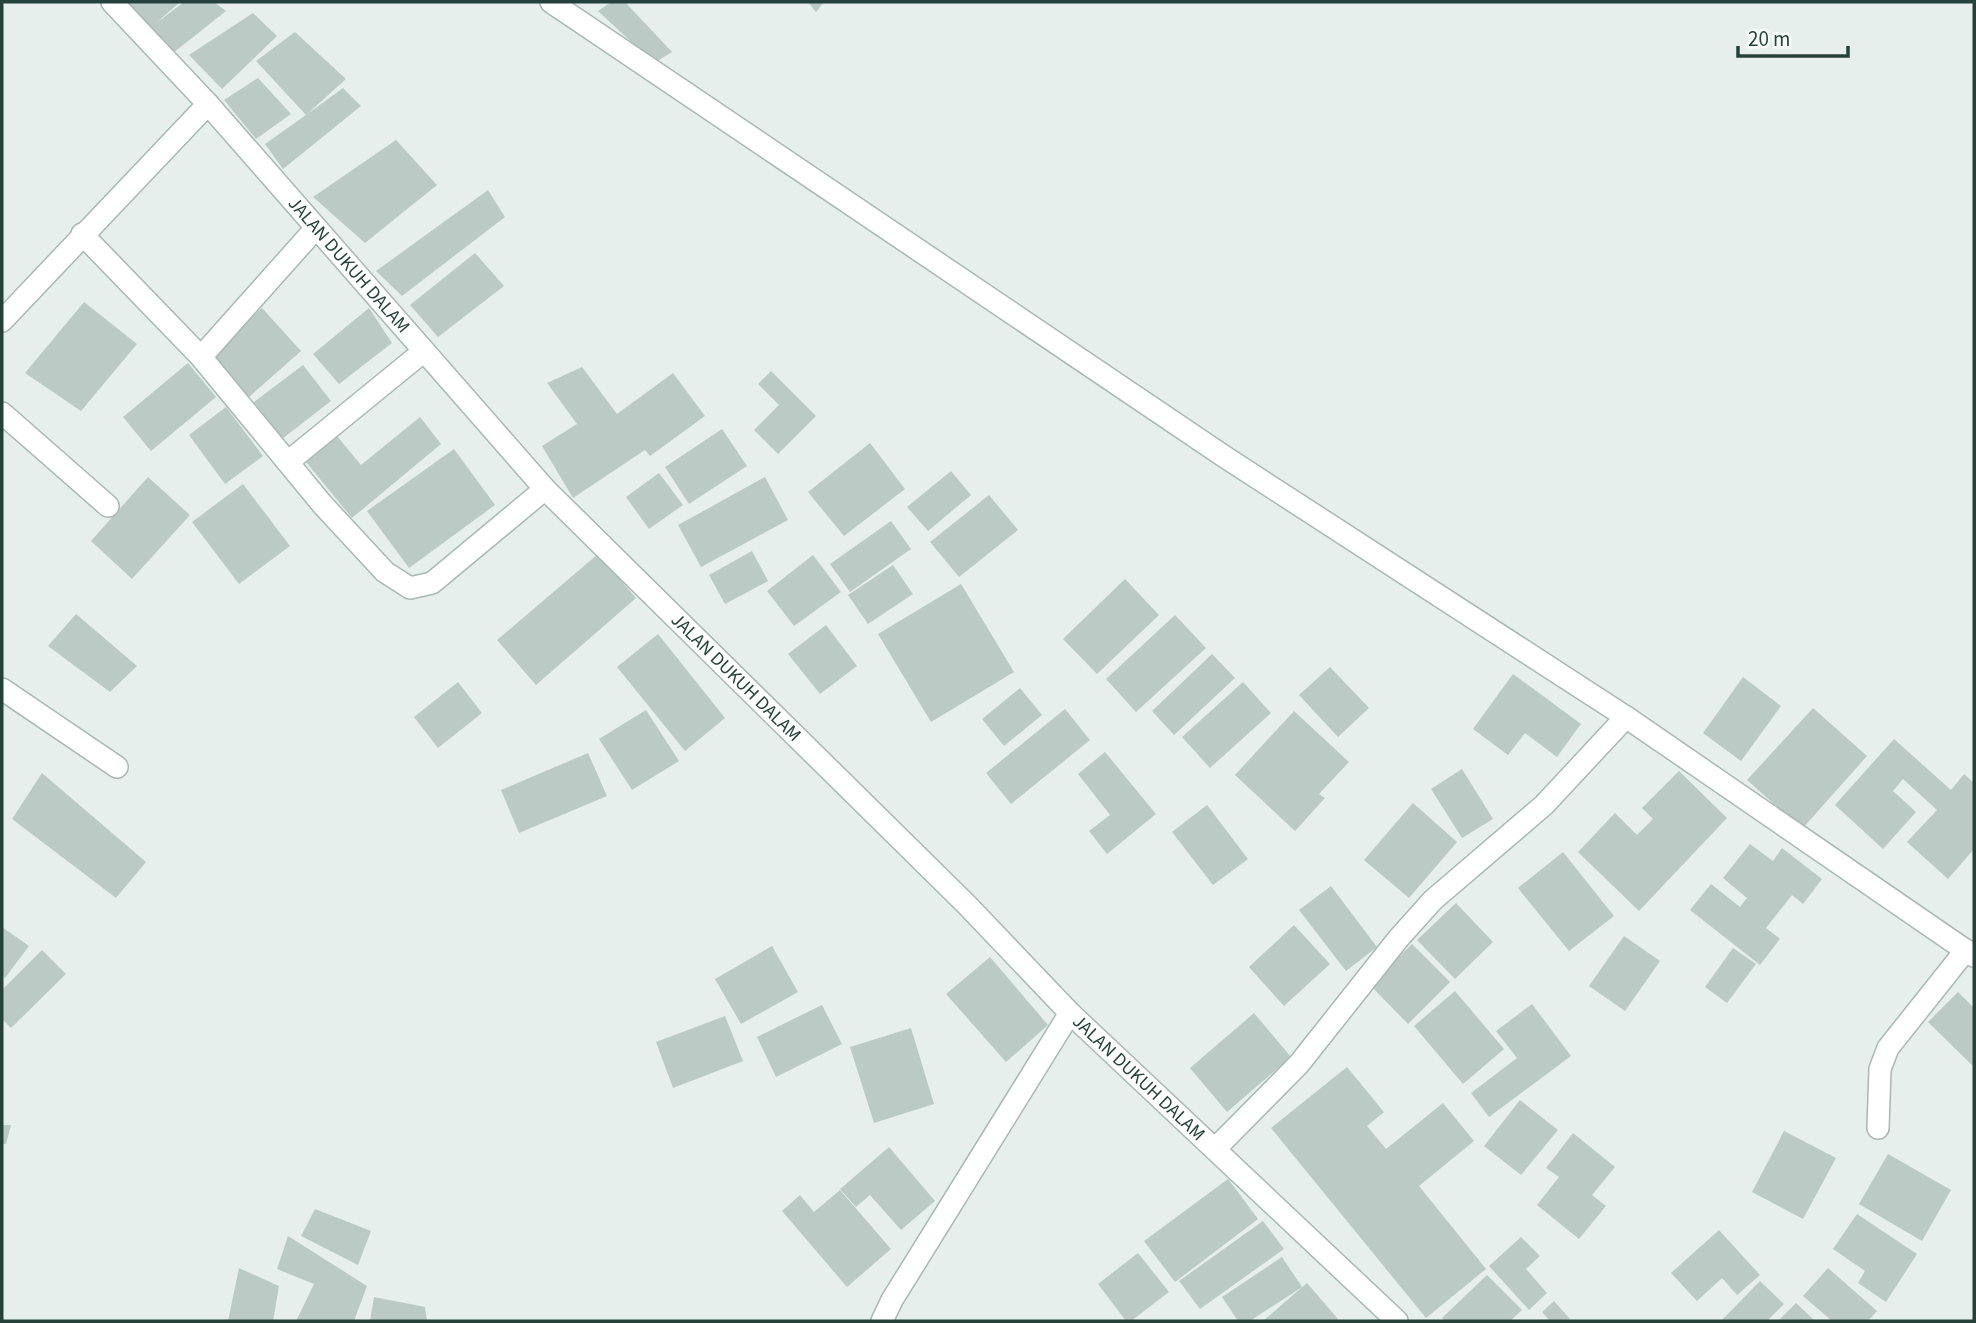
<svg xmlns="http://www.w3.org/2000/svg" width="1976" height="1323" font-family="'Source Sans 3',sans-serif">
<rect width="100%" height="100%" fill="#e6efeb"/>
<path fill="#bbcac4" d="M125,2H180L155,24L184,2H214L226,11L173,53Z
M611,2H625L672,52L654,63L598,11Z
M808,2H824L816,12Z
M253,13L277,36L222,89L189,55Z
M295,32L346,79L306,115L343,88L361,106L283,169L265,144L306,115L256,61Z
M258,78L291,114L256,139L224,100Z
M396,140L437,185L365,243L313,197Z
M488,190L505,217L402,296L376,271Z
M475,253L504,286L438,337L410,305Z
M84,302L137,344L81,411L25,373Z
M262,308L301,351L249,397L210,355Z
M369,308L392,343L339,384L313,354Z
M188,363L216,397L151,451L123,417Z
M303,365L331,401L282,439L254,402Z
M582,367L617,414L673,373L705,416L650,456L645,450L573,498L542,446L577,424L547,383Z
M771,371L816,416L778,454L754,430L779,405L758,384Z
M226,407L263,456L225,484L189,435Z
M420,417L441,444L352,518L306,462L337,436L361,465Z
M722,429L747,466L689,504L665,467Z
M870,443L905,489L844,536L808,492Z
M454,449L495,505L409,568L367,511Z
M951,471L971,495L928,531L907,507Z
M659,473L683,505L649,529L626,497Z
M148,477L190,515L132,579L91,541Z
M765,477L788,520L701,567L678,525Z
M243,484L290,546L239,584L192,522Z
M989,495L1018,530L959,577L930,542Z
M891,521L911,549L850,592L830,564Z
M752,551L768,581L725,604L709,575Z
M598,554L636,598L536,685L497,640Z
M813,555L841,592L794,626L767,591Z
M893,565L913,594L868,624L848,595Z
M1125,579L1159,615L1097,674L1063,639Z
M961,584L1014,672L931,722L878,634Z
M76,614L137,666L110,692L48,646Z
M1175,615L1206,648L1136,712L1106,679Z
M826,625L857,666L820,694L788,654Z
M658,634L725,718L685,751L617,667Z
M1212,654L1235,678L1174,735L1152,711Z
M1330,667L1369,708L1338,737L1299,695Z
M1513,674L1581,724L1557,757L1525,733L1508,755L1473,729Z
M1743,677L1781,706L1741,761L1703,733Z
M458,682L482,713L438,748L414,717Z
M1243,682L1271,713L1210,768L1182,737Z
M1020,688L1042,715L1004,746L982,719Z
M1813,708L1867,756L1802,829L1747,780Z
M1065,709L1090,740L1011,804L986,773Z
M646,710L679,761L632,790L599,739Z
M1294,711L1349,762L1319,794L1325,798L1295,831L1235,775Z
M1894,739L1951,790L1964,774L1974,783V849L1948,879L1907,842L1937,810L1903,779L1893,791L1916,812L1883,849L1835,805Z
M1105,752L1156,814L1107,854L1089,831L1110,815L1078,774Z
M588,753L607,796L519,833L501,790Z
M1462,769L1493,819L1462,838L1431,789Z
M1679,771L1727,818L1639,911L1578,852L1615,813L1637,835L1653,819L1642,808Z
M42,773L146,862L116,898L12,819Z
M1413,803L1457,842L1409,898L1364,860Z
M1207,805L1248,859L1213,885L1172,832Z
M1750,844L1773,861L1782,848L1822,879L1803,904L1792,895L1766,928L1780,939L1760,965L1690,910L1711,884L1740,907L1747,898L1723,878Z
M1563,852L1614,916L1569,951L1518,888Z
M1331,886L1377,947L1346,971L1299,910Z
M1456,903L1493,942L1455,979L1417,940Z
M1294,925L1330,964L1284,1006L1249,967Z
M2,927L29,946L5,978L2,975Z
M1624,936L1660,961L1625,1011L1589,986Z
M1412,944L1450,982L1408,1024L1370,985Z
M772,946L798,992L741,1024L715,979Z
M1733,948L1756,964L1727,1003L1705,987Z
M42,950L66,974L11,1028L2,1019V990Z
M990,957L1048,1025L1006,1062L946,994Z
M1455,991L1504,1049L1463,1084L1414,1026Z
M1958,992L1974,1008V1067L1928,1022Z
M1532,1004L1571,1056L1489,1117L1471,1093L1517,1058L1496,1031Z
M822,1005L842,1044L776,1077L757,1037Z
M1254,1013L1291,1057L1227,1112L1190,1068Z
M725,1016L743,1061L673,1088L656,1042Z
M911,1028L934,1104L874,1123L850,1047Z
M1347,1067L1384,1112L1367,1126L1386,1149L1443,1103L1474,1141L1419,1186L1486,1269L1426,1318L1271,1128Z
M1520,1100L1558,1130L1521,1175L1484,1146Z
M2,1125H11L6,1144H2Z
M1784,1131L1836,1158L1803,1219L1752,1192Z
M1573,1133L1615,1167L1592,1195L1606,1206L1579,1239L1537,1205L1559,1177L1546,1168Z
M889,1147L935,1201L901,1230L870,1195L856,1207L840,1189Z
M1888,1154L1951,1190L1922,1241L1859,1204Z
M1228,1179L1258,1219L1175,1282L1144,1241Z
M840,1190L891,1249L847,1287L782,1211L800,1195L814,1212Z
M315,1209L371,1231L358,1265L301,1236Z
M1857,1214L1917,1254L1886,1302L1858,1283L1865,1271L1833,1249Z
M1263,1221L1284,1249L1200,1309L1179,1281Z
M1719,1230L1760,1275L1737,1295L1722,1278L1697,1301L1671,1273Z
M288,1236L367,1286L354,1321H296L314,1284L277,1269Z
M1521,1237L1540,1256L1526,1269L1547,1293L1529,1310L1489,1266Z
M1138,1253L1169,1292L1131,1321H1126L1098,1284Z
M1282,1257L1302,1287L1250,1321H1238L1222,1297Z
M239,1268L279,1286L273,1321H228Z
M1828,1268L1877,1311L1868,1321H1832L1803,1296Z
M1487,1275L1522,1310L1510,1321H1445L1442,1318Z
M1760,1281L1784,1304L1767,1321H1721Z
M1307,1283L1338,1319L1335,1321H1263Z
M374,1297L425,1307L427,1321H370Z
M1554,1301L1570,1319L1568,1321H1550L1542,1312Z
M1796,1303L1815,1321H1778Z"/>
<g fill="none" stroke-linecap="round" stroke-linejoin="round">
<g stroke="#a8b8b2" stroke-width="24">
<g id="minor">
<path id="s1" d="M112,2L208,104L545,489L967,905L1070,1013L1397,1321"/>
<path d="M551,2L1225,457L1626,717L1974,956"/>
<path d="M82,234L201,357L322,504L385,572L410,588L432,583L545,489"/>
<path d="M2,321L208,104"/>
<path d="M201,357L316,228"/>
<path d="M2,413L108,506"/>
<path d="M288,462L424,351"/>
<path d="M2,689L117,767"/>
<path d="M1878,1128L1880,1069L1888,1048L1966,950"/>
<path d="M1216,1148L1299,1064L1398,939L1433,900L1544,805L1626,717"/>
<path d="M882,1321L892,1300L1070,1013"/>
</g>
</g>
<use href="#minor" stroke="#fff" stroke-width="21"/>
</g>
<g text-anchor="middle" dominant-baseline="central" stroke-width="7" stroke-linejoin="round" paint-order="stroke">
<g font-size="19" fill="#24423a" stroke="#f7fbf9">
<text stroke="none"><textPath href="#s1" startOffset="354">JALAN DUKUH DALAM</textPath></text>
<text stroke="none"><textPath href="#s1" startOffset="920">JALAN DUKUH DALAM</textPath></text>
<text stroke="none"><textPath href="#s1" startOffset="1488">JALAN DUKUH DALAM</textPath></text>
</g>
</g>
<rect width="1976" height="1323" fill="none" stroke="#24423a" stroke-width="7"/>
<path d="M1738 46v10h110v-10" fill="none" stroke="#24423a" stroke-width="3.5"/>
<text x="1748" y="46" font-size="21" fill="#24423a" stroke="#f7fbf9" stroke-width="5" paint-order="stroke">20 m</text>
</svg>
